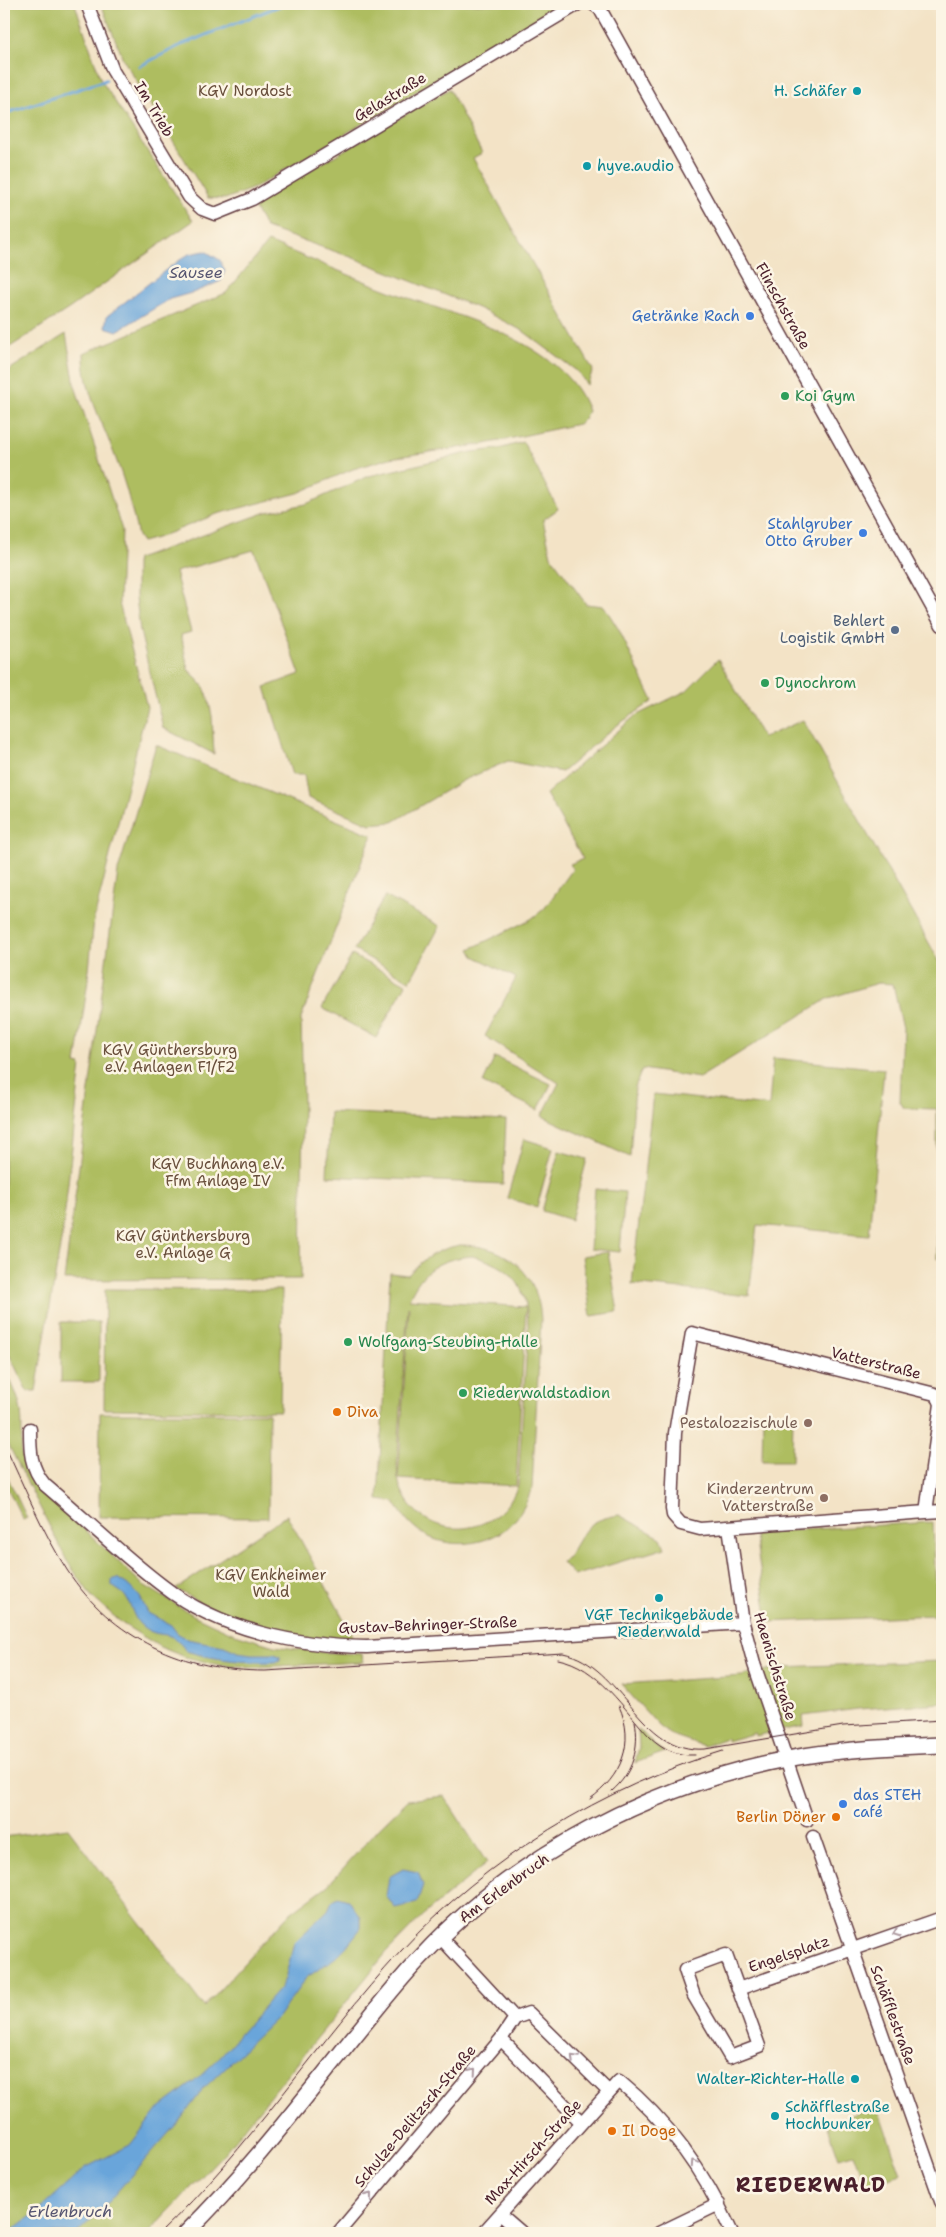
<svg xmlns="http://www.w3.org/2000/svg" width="946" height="2237" font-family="'Shantell Sans',sans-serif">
<rect width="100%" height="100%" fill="#fcf5e5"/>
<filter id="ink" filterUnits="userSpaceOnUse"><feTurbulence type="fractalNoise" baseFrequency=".02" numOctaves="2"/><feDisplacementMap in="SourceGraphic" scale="10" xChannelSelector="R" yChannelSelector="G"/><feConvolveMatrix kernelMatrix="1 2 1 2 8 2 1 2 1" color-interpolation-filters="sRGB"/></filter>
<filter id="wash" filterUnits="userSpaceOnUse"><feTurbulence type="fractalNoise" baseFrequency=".0096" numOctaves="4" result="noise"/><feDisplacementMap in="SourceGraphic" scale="20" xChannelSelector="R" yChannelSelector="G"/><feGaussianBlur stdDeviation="1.12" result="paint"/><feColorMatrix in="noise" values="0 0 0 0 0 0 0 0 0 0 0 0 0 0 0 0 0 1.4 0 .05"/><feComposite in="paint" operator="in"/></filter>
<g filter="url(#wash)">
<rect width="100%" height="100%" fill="#f3e3c6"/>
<path fill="#aebd60" stroke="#7c6e46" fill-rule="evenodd" d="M4,4H75L101,80L193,221L70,308L4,351Z
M101,4H561L525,27L254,188L225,199L208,198L123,59Z
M449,89L482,153L473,158L593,370L587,385L578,372L523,331L478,308L351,257L266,228L252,204Z
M268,242C313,260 357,279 403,296C463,318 564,343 588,411L584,419L578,424L485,444L390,458L353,469L298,493L217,514L157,538L142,542L138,536C132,510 126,484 116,459C104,425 83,390 84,353L226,293Z
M66,334L75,386L122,530L119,603L147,707L94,919L88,980L76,1064L81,1065L63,1229L36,1391H27L4,1344V373Z
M523,442L558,509L543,520L551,556L586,604L604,606L619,630L653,701L616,726L562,772L508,761L464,780L393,822L370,824L308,798L304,775H292L265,687L300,674L254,550L175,572L191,632L181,635L188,669L204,687L208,697L212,716L214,754L163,728L140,631L136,597V563L137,559L267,512L306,504L369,476L472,452L499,449Z
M718,659L763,738L803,720L942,966V1260L937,1258V1109L904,1108L900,1102L903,1028L893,984L878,983L829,998L699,1078L642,1069L635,1087L630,1157L542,1116L559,1083L485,1036L516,978L474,956L470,949L531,919L544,909L573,869L570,864L583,859L546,794L635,716L686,691Z
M156,745L372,835L301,1018L303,1103L301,1279L64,1280L118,871Z
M385,896L440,926L410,981L354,950Z
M352,955L406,984L376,1038L322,1008Z
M495,1057L551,1084L538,1110L483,1083Z
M773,1058L884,1069L869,1235L757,1225L749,1296L632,1284L653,1094L769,1106Z
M330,1112L506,1120L503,1184L327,1176Z
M524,1139L553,1148L537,1207L507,1198Z
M559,1151L587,1159L571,1220L542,1211Z
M595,1189L625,1192L620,1252L590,1249Z
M460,1245C507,1245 538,1272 541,1319L532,1488C527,1501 523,1511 514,1521C491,1547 446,1551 419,1531C408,1523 401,1513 394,1502L378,1500L390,1273L408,1275C423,1258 438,1249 460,1245ZM472,1256C512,1266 527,1284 528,1326L518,1485C496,1545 413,1542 398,1479L516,1486L526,1307L409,1299C422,1269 440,1259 472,1256ZM408,1307H409L398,1479L397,1466Z
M608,1252L618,1312L591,1316L582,1256Z
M105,1289L282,1290L280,1411L104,1409Z
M61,1322H99V1382H61Z
M4,1368C11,1382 19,1396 21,1412C24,1432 18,1454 26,1474L142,1584L195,1616L232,1633L274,1646L320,1652L362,1654L363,1662L255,1667L215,1664L185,1657L160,1647L123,1624L92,1597L67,1561L4,1436Z
M100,1413H269L268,1518L99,1517Z
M763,1416L793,1417L792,1461H762Z
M4,1470L27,1518L23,1520L4,1481Z
M287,1515L357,1643L316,1641L236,1622L176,1589Z
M619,1515L661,1538L665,1548L574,1576L562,1562C570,1557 571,1552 576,1544C588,1523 596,1519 619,1515Z
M933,1522L937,1615L768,1622L755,1535L765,1532Z
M942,1661V1703L858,1709L803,1716L804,1726L755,1736V1733L727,1741L726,1738L704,1746L669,1734L658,1725L621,1684L742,1676L780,1667Z
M638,1728L655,1746L665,1752L635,1763L639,1747Z
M444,1796L487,1863L423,1915L386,1953L224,2153L148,2233H4V1837L68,1828L204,2007L288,1915L328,1885L380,1827L408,1800Z
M877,2106L901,2174L865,2186L853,2154L839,2158L827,2124Z"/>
<path fill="#69a5da" stroke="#5a6282" d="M205,251L220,260L225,271L221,281L195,292L170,299L117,331L105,327L107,316L171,266L189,254Z
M117,1578L131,1587L140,1597L148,1613L171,1625L177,1633L187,1639L224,1646L238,1652L252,1654H274L280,1656V1660L276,1662C246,1663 215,1660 186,1651C169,1626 162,1641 143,1627C133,1620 132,1605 125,1596C122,1592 116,1589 112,1586V1580Z
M403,1869L418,1872L423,1885L417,1903L395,1908L386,1896L389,1877Z
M338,1897L348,1900L361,1917V1928L346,1947L335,1958L306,1978L278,2017L204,2088L181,2119L100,2211L77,2233H9L38,2211L85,2168L130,2145L158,2109L195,2081L217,2060L280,1988L285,1979L294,1943L328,1910L332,1901Z"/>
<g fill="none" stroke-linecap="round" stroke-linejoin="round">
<path stroke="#69a5da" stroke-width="3" d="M140,66L181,45L284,4
M4,114L106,80"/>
</g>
</g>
<g filter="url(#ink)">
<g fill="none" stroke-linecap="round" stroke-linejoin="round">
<g stroke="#633c42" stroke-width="15">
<path id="minor" d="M87,4L113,71L189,197L202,209L215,214L252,199L578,4
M593,4L600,9L942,625
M30,1429C30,1451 30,1467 45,1485C84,1518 122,1555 163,1586C219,1630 298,1646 367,1647L743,1623
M926,1512L941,1404L939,1399L935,1394L692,1333L675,1433L672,1509L673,1515L681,1524L700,1529L926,1512L942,1511
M729,1527L743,1623L754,1664L807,1820
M813,1837L942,2204
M440,1937L515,2018
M726,1955L759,2046L730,2057L694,1996L685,1970Z
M738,1989L942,1918
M515,2018L529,2013L609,2092
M501,2039L581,2122
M500,2214L522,2233
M338,2233L501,2039L515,2018
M483,2233L619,2081C669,2122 706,2175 732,2233
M659,2233L719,2204"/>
</g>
<g stroke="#633c42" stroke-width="18">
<path id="major" d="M186,2233C247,2173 299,2105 352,2039C375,2011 397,1982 422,1956C516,1855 652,1785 787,1759C838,1749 890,1747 942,1745"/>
</g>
<use href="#minor" stroke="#fff" stroke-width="12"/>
<use href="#major" stroke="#fff" stroke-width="15"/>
<path stroke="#4a1f2b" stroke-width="1" d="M4,1444C24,1486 42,1531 67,1570C112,1639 184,1671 265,1671L563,1653C623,1665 639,1754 705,1749L843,1726L942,1720
M558,1659C598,1666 624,1710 650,1737C663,1749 677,1756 695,1755
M612,1791C633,1773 640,1747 635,1721
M590,1799C621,1777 636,1743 619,1706
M160,2233C250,2148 317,2042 401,1951C485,1859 605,1786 723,1751"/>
</g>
<defs><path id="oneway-chevron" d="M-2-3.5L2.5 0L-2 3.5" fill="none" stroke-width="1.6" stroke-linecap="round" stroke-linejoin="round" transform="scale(1.25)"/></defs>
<g stroke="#ae9aa0">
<use href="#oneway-chevron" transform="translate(896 1933) rotate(159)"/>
<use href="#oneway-chevron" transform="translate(574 2058) rotate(-135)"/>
<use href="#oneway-chevron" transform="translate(473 2071) rotate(-49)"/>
<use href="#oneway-chevron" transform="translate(694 2163) rotate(-124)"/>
<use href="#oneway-chevron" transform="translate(369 2196) rotate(-51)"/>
</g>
</g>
<g fill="#0f9aa8" stroke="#fcf5e5" stroke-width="2">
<circle cx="857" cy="91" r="5"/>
<circle cx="587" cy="166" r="5"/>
<circle cx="659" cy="1598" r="5"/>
<circle cx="855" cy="2079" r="5"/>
<circle cx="775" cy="2116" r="5"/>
</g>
<g fill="#3f7fe0" stroke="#fcf5e5" stroke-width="2">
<circle cx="750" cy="316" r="5"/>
<circle cx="863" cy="533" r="5"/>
<circle cx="843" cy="1804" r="5"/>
</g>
<g fill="#2e9e5b" stroke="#fcf5e5" stroke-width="2">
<circle cx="785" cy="396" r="5"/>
<circle cx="765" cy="683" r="5"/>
<circle cx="348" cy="1342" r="5"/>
<circle cx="463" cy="1393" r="5"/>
</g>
<circle fill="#5c6f8a" stroke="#fcf5e5" stroke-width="2" cx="895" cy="630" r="5"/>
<g fill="#e8710a" stroke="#fcf5e5" stroke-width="2">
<circle cx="337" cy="1412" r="5"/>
<circle cx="836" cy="1817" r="5"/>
<circle cx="612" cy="2131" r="5"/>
</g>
<g fill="#8d6e63" stroke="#fcf5e5" stroke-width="2">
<circle cx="808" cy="1423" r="5"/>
<circle cx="824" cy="1498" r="5"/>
</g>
<g text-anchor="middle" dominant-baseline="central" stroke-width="5" stroke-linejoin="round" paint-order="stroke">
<g font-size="15" fill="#684e3b" stroke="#fcf5e5">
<text x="245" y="91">KGV Nordost</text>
<text x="170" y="1050">KGV Günthersburg<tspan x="170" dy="17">e.V. Anlagen F1/F2</tspan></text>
<text x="218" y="1164">KGV Buchhang e.V.<tspan x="218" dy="17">Ffm Anlage IV</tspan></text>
<text x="183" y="1236">KGV Günthersburg<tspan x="183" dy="17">e.V. Anlage G</tspan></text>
<text x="271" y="1575">KGV Enkheimer<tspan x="271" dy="17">Wald</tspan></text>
</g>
<g font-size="15" fill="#0d838f" stroke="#fcf5e5" text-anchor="end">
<text x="847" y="91">H. Schäfer</text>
<text x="597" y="166" text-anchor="start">hyve.audio</text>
<text x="659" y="1615" text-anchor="middle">VGF Technikgebäude<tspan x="659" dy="17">Riederwald</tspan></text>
<text x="845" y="2079">Walter-Richter-Halle</text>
<text x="785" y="2107" text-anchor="start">Schäfflestraße<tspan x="785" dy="17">Hochbunker</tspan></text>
</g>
<g font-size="15" fill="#4a1f2b" stroke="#fcf5e5">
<text transform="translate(390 97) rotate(-31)">Gelastraße</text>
<text transform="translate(154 109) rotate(59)">Im Trieb</text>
<text transform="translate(783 306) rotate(61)">Flinschstraße</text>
<text transform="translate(876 1363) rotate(14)">Vatterstraße</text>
<text transform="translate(428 1625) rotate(-2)">Gustav-Behringer-Straße</text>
<text transform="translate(775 1666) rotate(73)">Haenischstraße</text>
<text transform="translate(504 1888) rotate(-36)">Am Erlenbruch</text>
<text transform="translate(789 1954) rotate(-19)">Engelsplatz</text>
<text transform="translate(893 2015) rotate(70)">Schäfflestraße</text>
<text transform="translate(415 2116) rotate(-50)">Schulze-Delitzsch-Straße</text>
<text transform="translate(533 2152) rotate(-48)">Max-Hirsch-Straße</text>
</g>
<g font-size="15" fill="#366cbe" stroke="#fcf5e5" text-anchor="end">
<text x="740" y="316">Getränke Rach</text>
<text x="853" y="524">Stahlgruber<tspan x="853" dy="17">Otto Gruber</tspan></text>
<text x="853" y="1795" text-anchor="start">das STEH<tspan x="853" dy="17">café</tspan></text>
</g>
<g font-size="15" fill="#27864d" stroke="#fcf5e5" text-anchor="start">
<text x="795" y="396">Koi Gym</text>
<text x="775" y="683">Dynochrom</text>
<text x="358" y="1342">Wolfgang-Steubing-Halle</text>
<text x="473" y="1393">Riederwaldstadion</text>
</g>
<g font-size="15" fill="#4e5e75" stroke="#fcf5e5" text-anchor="end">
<text x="885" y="621">Behlert<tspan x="885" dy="17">Logistik GmbH</tspan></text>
</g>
<g font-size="15" fill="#c56008" stroke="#fcf5e5" text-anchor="start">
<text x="347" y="1412">Diva</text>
<text x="826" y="1817" text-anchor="end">Berlin Döner</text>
<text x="622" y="2131">Il Doge</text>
</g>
<g font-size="15" fill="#785e54" stroke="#fcf5e5" text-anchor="end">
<text x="798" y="1423">Pestalozzischule</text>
<text x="814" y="1489">Kinderzentrum<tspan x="814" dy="17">Vatterstraße</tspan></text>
</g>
<g font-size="16" font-style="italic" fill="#565571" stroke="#fcf5e5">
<text x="196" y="272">Sausee</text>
<text x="70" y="2211">Erlenbruch</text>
</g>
<g font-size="20" font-weight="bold" letter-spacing="1" fill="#4a1f2b" stroke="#fcf5e5">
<text x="811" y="2185">RIEDERWALD</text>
</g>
</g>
<rect width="946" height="2237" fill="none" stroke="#fcf5e5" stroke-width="20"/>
</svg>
